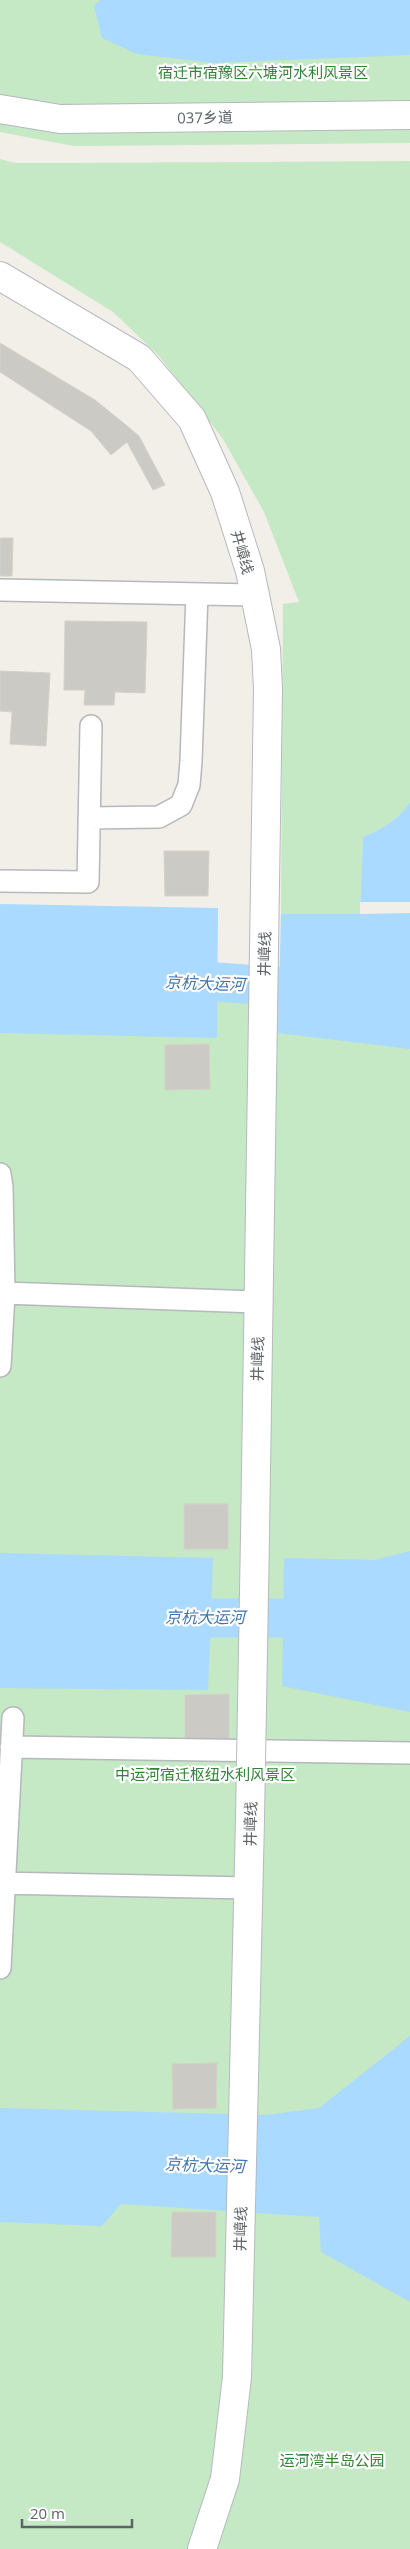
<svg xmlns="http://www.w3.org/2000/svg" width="410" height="2549" font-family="'Open Sans','Noto Sans SC',sans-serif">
<rect width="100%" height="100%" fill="#f1efe8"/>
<path fill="#c5e8c5" d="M0,0H410V143L74,146L0,132Z
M0,159L15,163H76L410,161V802C397,821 383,828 363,837L360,914H281L283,604L299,602L264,512L223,439L159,356L113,312L0,242Z
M0,989L410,999V2549H0Z"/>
<path fill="#aadaff" d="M100,0H410V55L214,63L137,54L102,38L94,6Z
M410,802V1049L278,1033L281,914H360L363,837C383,828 397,821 410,802Z
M0,904L218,908L217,1038L0,1033Z
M410,1551V1712L282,1686L284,1558L374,1560Z
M0,1553L213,1558L208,1690L0,1688Z
M410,2036V2302L321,2252L319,2217L121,2204L102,2226L0,2222V2108L266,2115L319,2108Z"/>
<path fill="#f1efe8" d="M360,902H410V913L360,914Z"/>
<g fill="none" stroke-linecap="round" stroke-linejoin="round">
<path stroke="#aadaff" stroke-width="39" d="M163,981L217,982L410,996
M158,1618H410"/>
</g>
<path fill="#cccac5" stroke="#d6d1c6" d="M0,343L95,400L126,425L139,436L165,485L153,490L127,442L111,455L91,431L0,372Z
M0,538H13L12,576H0Z
M65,621L147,622L145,693L115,692L114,705H84L85,690H64Z
M0,671L50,673L46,746L10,744L12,712L0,711Z
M164,851H209L208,896H165Z
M209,1044L210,1089L165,1090V1045Z
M184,1504H228V1549H184Z
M229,1694V1739L185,1740V1695Z
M217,2063L216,2108L173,2109L172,2064Z
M172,2212H216V2257H171Z"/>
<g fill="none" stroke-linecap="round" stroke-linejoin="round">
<g stroke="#b5b8bc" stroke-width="24">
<path id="lane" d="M0,590L254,595
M89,818L159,817L181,805L189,785L191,761L197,594
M0,881L88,882L91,726
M0,1174L2,1187L4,1293L0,1366
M4,1293L258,1302
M11,1747L410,1753
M0,1883L248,1888
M0,1968L13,1718"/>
</g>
<g stroke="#b5b8bc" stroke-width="30">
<path id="street" d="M0,109L60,119L410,115"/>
</g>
<g stroke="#b6babf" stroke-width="30">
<path id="secondary" d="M0,276L139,358L192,419L225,492L250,571L266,649L268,689L255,1536
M202,2549L225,2479L237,2377L250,1819"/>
</g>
<use href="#lane" stroke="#fff" stroke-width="21"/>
<use href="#street" stroke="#fff" stroke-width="28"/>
<use href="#secondary" stroke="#fff" stroke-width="28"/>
<g stroke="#b6babf" stroke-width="30" stroke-linecap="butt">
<path id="secondary-bridge" d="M250,1819L255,1536"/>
</g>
<use href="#secondary-bridge" stroke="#fff" stroke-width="28"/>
</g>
<g text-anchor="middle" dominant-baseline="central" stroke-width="4.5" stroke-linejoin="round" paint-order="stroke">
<g font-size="15" fill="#348238" stroke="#fff">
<text x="263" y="72">宿迁市宿豫区六塘河水利风景区</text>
<text x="205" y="1774">中运河宿迁枢纽水利风景区</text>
<text x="332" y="2460">运河湾半岛公园</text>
</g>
<g font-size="15" fill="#5f6368" stroke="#fff">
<text transform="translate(205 117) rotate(-1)">037乡道</text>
<text transform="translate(243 552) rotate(74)">井嶂线</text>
<text transform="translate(264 954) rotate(-89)">井嶂线</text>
<text transform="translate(257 1359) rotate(-89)">井嶂线</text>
<text transform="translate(250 1824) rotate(-89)">井嶂线</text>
<text transform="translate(240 2229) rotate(-89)">井嶂线</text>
</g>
<g font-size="16" font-style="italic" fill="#4174aa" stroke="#fff">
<text transform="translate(205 983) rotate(2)">京杭大运河</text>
<text x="205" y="1617">京杭大运河</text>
<text transform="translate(205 2165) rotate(2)">京杭大运河</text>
</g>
</g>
<path d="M22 2519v8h110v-8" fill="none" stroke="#5f6368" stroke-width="2.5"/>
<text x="30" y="2519" font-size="15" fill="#5f6368" stroke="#ffffff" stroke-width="4" paint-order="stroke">20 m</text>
</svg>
